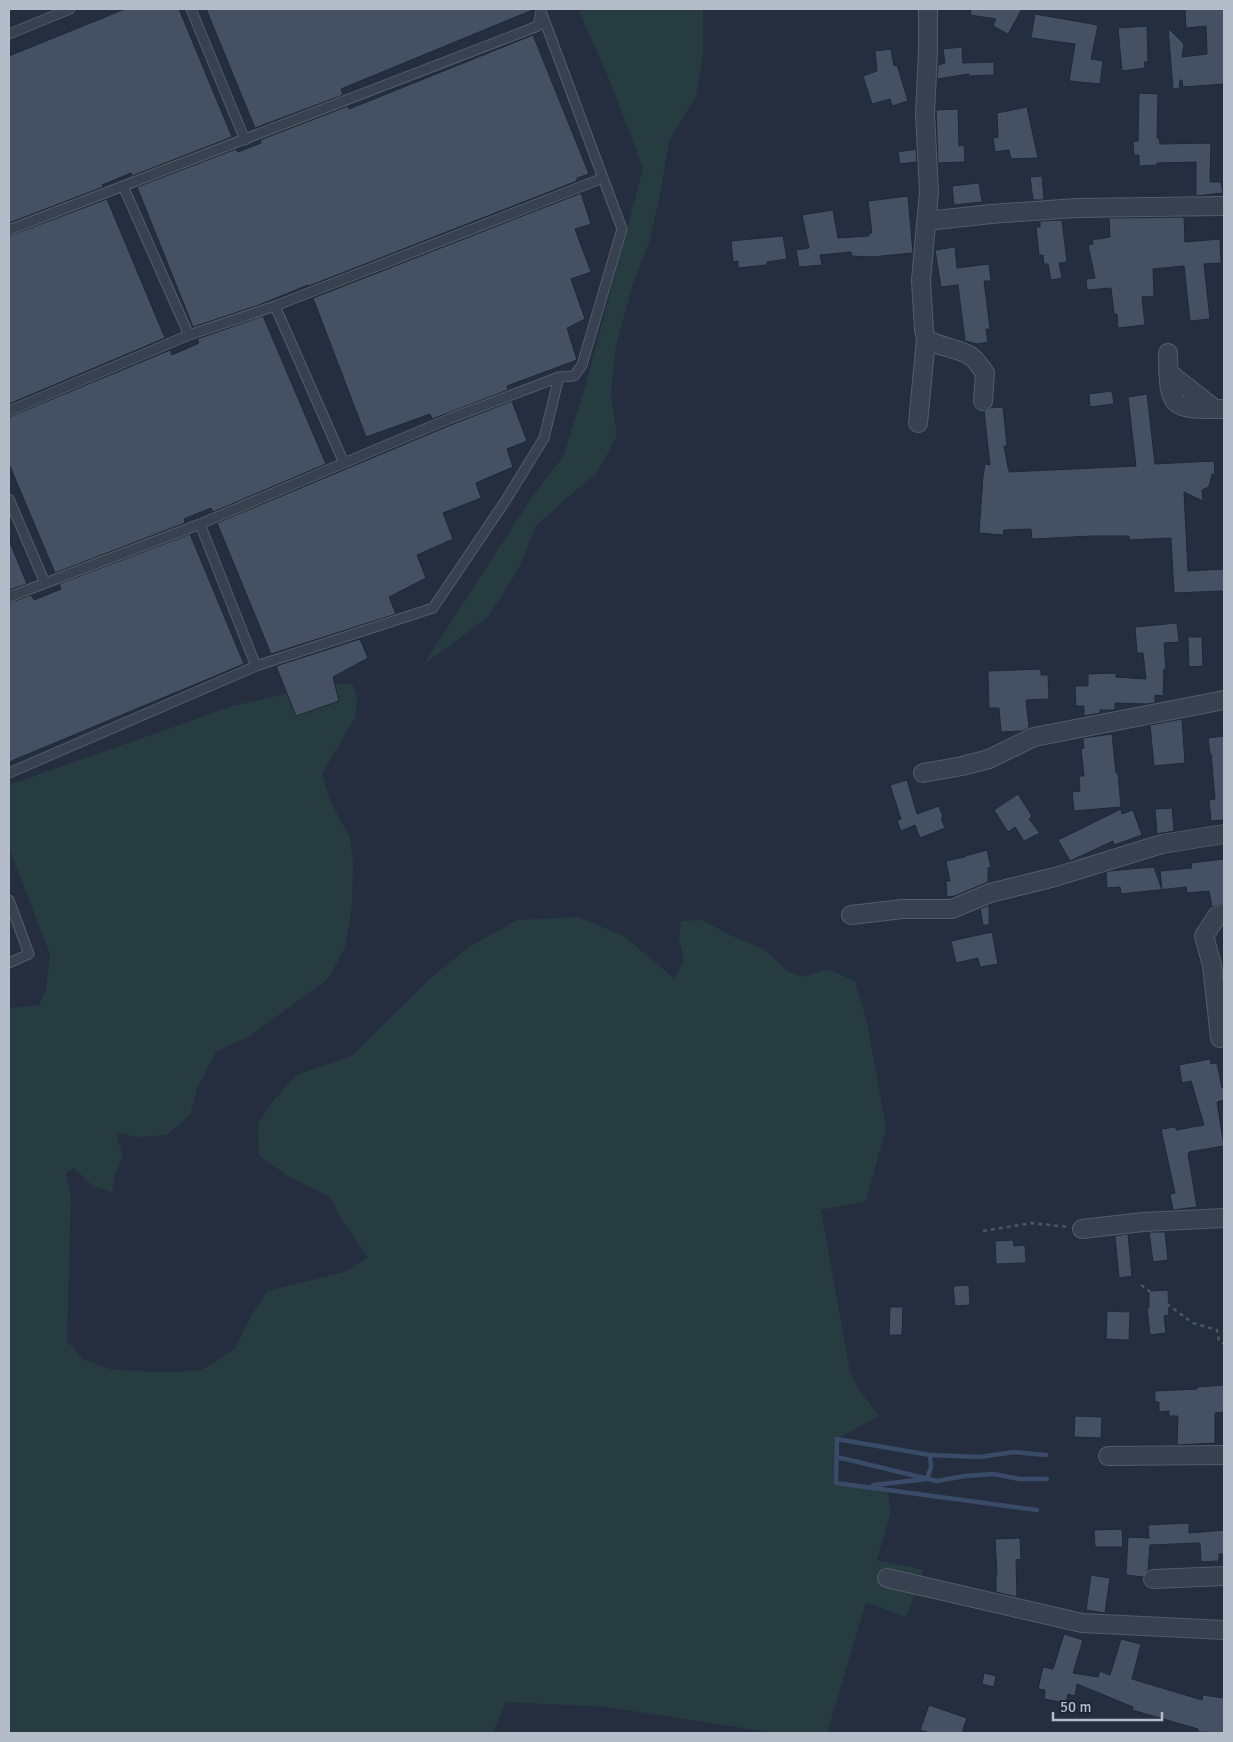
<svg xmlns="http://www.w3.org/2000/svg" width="1233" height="1742" font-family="Signika,sans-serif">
<rect width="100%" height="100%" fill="#242e3f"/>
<path fill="#263c40" d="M578,9H703V54L696,96L669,142L659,200L649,243L633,284L616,345L611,394L617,436L597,473L569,496L536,526L518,570L488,617L423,665L534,494L563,457L587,381L643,168L610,81Z
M352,683L357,697L355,718L322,774L330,801L350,837L353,863L352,905L345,948L328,979L248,1037L216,1052L197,1089L190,1115L167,1135L137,1137L116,1132L123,1157L115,1175L112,1192L94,1187L74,1168L66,1173L71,1197L67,1341L83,1359L110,1369L156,1372L200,1371L235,1349L251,1316L267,1291L345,1272L368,1257L341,1219L330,1197L291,1178L259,1156L258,1123L275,1099L296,1075L352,1056L434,975L469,947L517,920L578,917L624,936L675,979L684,960L679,939L681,921L702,920L732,936L764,949L787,971L802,977L827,969L855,981L867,1022L886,1128L866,1201L821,1210L850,1372L859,1390L879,1416L837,1439L836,1483L887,1489L891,1511L877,1560L924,1570L906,1617L866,1602L827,1733H776L606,1707L506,1702L493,1733H9V1008L39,1005L46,990L50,954L9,848V785L233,706L303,689Z"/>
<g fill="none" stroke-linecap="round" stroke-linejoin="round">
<path stroke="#394b68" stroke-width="4.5" d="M837,1457L937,1481L965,1476L993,1474L1020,1479H1047
M873,1485L927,1479L931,1467L930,1455
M1037,1510L836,1483L837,1439L930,1455L980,1457L1014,1452L1046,1455"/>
</g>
<path fill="#455063" stroke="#1f2836" d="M125,9H179L232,137L132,176L131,173L102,185L103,187L9,223V56Z
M206,9H535L341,89L343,95L255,128Z
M971,9H1022L1008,34L993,26L996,19L970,15Z
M1185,9H1224V84L1183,87L1182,80H1180L1179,89H1173L1168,28L1184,44L1182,57L1207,54L1206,26L1186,28Z
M1035,14L1098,25L1091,59L1103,61L1100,84L1069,81L1075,44L1031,38Z
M1147,26L1148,62H1144L1145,68L1122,71L1118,28Z
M533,35L589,174L577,178V181L309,286L308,285L259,305L193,327L137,187L236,149L238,152L261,143L260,140L348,106L349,109Z
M962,47L963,63L994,62V75L969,76V74L937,79L938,65L945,63L943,49Z
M891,49L894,66L897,65L908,101L892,106L890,99L872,104L863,76L877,71L875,51Z
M1139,93L1158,94L1157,138H1159L1160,144L1211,143L1210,182H1221L1223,193L1196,196V162L1157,163V165L1139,166V155H1134L1133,142L1138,141Z
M1027,107L1038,158L1011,159L1009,150L995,152L993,138L998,137L997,113Z
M958,109L959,146L964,145L965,162L938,163L936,110Z
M916,149L917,162L900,164L898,152Z
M1042,176L1044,200H1033L1030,177Z
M979,183L982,202L954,205L952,186Z
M581,193L591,224L575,229L591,272L571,279L585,319L567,328L577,360L507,386L508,390L432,419L430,414L366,437L313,298Z
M908,196L913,253L871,257L852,256L851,252L820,255L822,265L799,267L796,250L809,248L802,215L833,210L838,238L869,236V233H872L868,201Z
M107,199L165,338L9,404V236Z
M1184,217L1185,242L1220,239L1221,263L1204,264L1210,319L1190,321L1184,266L1153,269L1154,296L1142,297L1145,325L1118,328L1117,314H1114L1111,288L1087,290L1086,279L1095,278L1088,245L1093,244L1092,240L1110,237L1109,218Z
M1062,220L1067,262L1059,263L1062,278L1051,280L1048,264H1044L1043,255H1039L1036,227H1040V221Z
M783,236L787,259L767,262V265L738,268V261L733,262L731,241Z
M955,247L957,268L989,264L991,281H984L990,329H986L988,342L977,344L965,341L958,285L941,287L935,250Z
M263,316L326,464L213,512L211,508L184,519L185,523L55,573L9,464V417L170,350L172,355L199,343L197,339Z
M1112,391L1114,404L1090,407L1089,394Z
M1147,394L1155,464L1214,461L1215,474H1212L1209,487L1202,490L1203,501L1184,492L1188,571L1224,569V591L1174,593L1171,538L1129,540V536H1092L1032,539L1031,529L1004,530L1003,535L979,533L983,476L985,464L990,465L984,411L990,408L1003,407L1007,446H1004L1008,468H1009V472L1136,466L1128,397Z
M512,401L527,441L507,449L513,467L476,483L481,498L443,513L453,539L417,555L426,578L389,597L396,614L271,654L217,523L453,424Z
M190,534L244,664L9,762V603L31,595L34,600L61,589L59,584Z
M9,540L27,584L9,590Z
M1177,623L1179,642L1164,643L1166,669H1164L1163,696L1155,695V703L1145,704L1115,703V710H1100V713L1084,716V706H1076L1075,686H1088V674L1116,673V677L1146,679L1143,653H1137L1135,627Z
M1188,637H1202L1203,666L1189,667Z
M360,639L368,658L333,677L339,701L296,716L276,666Z
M1041,669V675H1048L1049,699L1026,700L1029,728L1023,731L1001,732L999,708H989L988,671Z
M1182,719L1185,763L1154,766L1150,725Z
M1112,734L1116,773H1118L1121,807L1074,811L1072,792L1080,791L1079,776H1084L1081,749L1084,748L1083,738Z
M1224,736V820L1211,821L1209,800L1215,799L1211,754H1210L1208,738Z
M907,780L917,814L939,806L943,817L941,818L945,828L920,838L915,825L901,831L897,821L901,819L890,785Z
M1018,794L1032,816L1029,819L1040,833L1024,841L1015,827L1008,832L994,810Z
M1172,808L1174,831L1157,834L1155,809Z
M1121,809L1122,814L1133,810L1142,835L1114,845L1113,841L1070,861L1058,840Z
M987,850L991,867L988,868V882L955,896L947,897L946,881H950L946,861L965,857V856Z
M1224,859V904L1212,907L1209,891L1187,893L1186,887L1121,894L1120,887L1107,888L1106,872L1109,871L1154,867L1162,890L1160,871L1192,868L1191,863Z
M989,905V925H983L980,909Z
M992,932L998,964L980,967L978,958L956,963L951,941Z
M1210,1059L1211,1064L1217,1063L1222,1088L1224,1087V1100L1217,1102L1224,1146L1189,1152L1188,1154L1197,1207L1173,1210L1170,1194L1175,1193L1161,1129L1176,1127V1130L1204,1125L1191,1081L1182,1083L1179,1065Z
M1149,1232H1165L1168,1260L1153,1262Z
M1128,1234L1132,1276L1119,1278L1115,1236Z
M1013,1240L1014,1246L1025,1245L1026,1263L996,1264L995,1241Z
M969,1285L970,1305L955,1306L953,1286Z
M1168,1290L1169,1315L1164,1316L1166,1333L1150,1335L1147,1308H1149V1291Z
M890,1307H903L902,1335H889Z
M1107,1311L1130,1312L1129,1340L1106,1339Z
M1224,1385V1412L1215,1413V1443L1177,1445L1178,1416H1169V1411L1159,1412V1402H1155V1391L1197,1389V1387Z
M1075,1416L1102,1417L1101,1438L1074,1437Z
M1189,1523V1533L1224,1530V1554H1219V1561L1201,1562L1200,1543L1150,1545L1148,1570L1143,1577L1126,1575L1128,1537L1149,1538L1148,1525Z
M1122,1529L1123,1547H1095L1094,1530Z
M1020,1538L1021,1559L1016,1560L1017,1597L996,1592V1575H997L995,1539Z
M1091,1575L1110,1578L1105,1613L1086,1610Z
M1064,1634L1083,1640L1073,1673L1098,1677L1100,1671L1110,1675L1121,1639L1141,1644L1132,1679L1202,1700L1203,1695L1224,1698V1733L1198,1732V1729L1132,1710L1133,1707L1077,1684L1075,1696L1068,1694L1066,1703L1044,1699L1045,1690L1038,1689L1043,1667L1053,1669Z
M984,1673L996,1676L994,1687L982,1684Z
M929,1705L967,1718L962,1733H930L920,1730Z"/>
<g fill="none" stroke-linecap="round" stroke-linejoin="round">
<g stroke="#535c69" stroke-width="11">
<path id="lane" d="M191,9L245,140
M9,34L70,9
M123,186L189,335
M9,230L538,26L541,11
M275,306L603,178
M9,411L189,335L275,306L344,463L200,524L9,597
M344,463L451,418L559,377
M9,499L45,583
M256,666L433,608L506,500L544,438L559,377L574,376L582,365L622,229L541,11
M9,773L256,666L200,524
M9,900L29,954L9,963"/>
</g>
<g stroke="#535c69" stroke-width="20">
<path id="street" d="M928,9V51L925,114L929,192L921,280L924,330L926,339C940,348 958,347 972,357C977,361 981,368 985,373L983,401
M927,221L991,214L1076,208L1224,206
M1168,353C1169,408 1169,410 1224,409
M1168,372L1215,409
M918,423L926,339
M923,773L962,766L989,759L1034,737L1224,700
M851,915L902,909H952L990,893L1055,877L1162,844L1224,834
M1220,1038L1212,965L1204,936L1217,916L1224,914
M1082,1229L1143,1222L1224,1218
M1108,1456L1224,1455
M887,1578L1082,1623L1224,1630
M1153,1579L1224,1576"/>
</g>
<path stroke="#44595d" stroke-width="2.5" stroke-dasharray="4 4" stroke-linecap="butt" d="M983,1231L1032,1223L1068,1227
M1141,1285L1193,1323L1217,1330L1219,1341L1224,1344"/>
<use href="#lane" stroke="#38414f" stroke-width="9"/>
<use href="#street" stroke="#38414f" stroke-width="18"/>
</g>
<rect width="1233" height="1742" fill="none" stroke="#b4bcc9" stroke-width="20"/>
<path d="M1053 1712v8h109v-8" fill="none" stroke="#b4bcc9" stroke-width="2.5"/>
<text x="1060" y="1712" font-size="15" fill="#b4bcc9" stroke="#1d2634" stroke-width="4" paint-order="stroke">50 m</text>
</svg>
